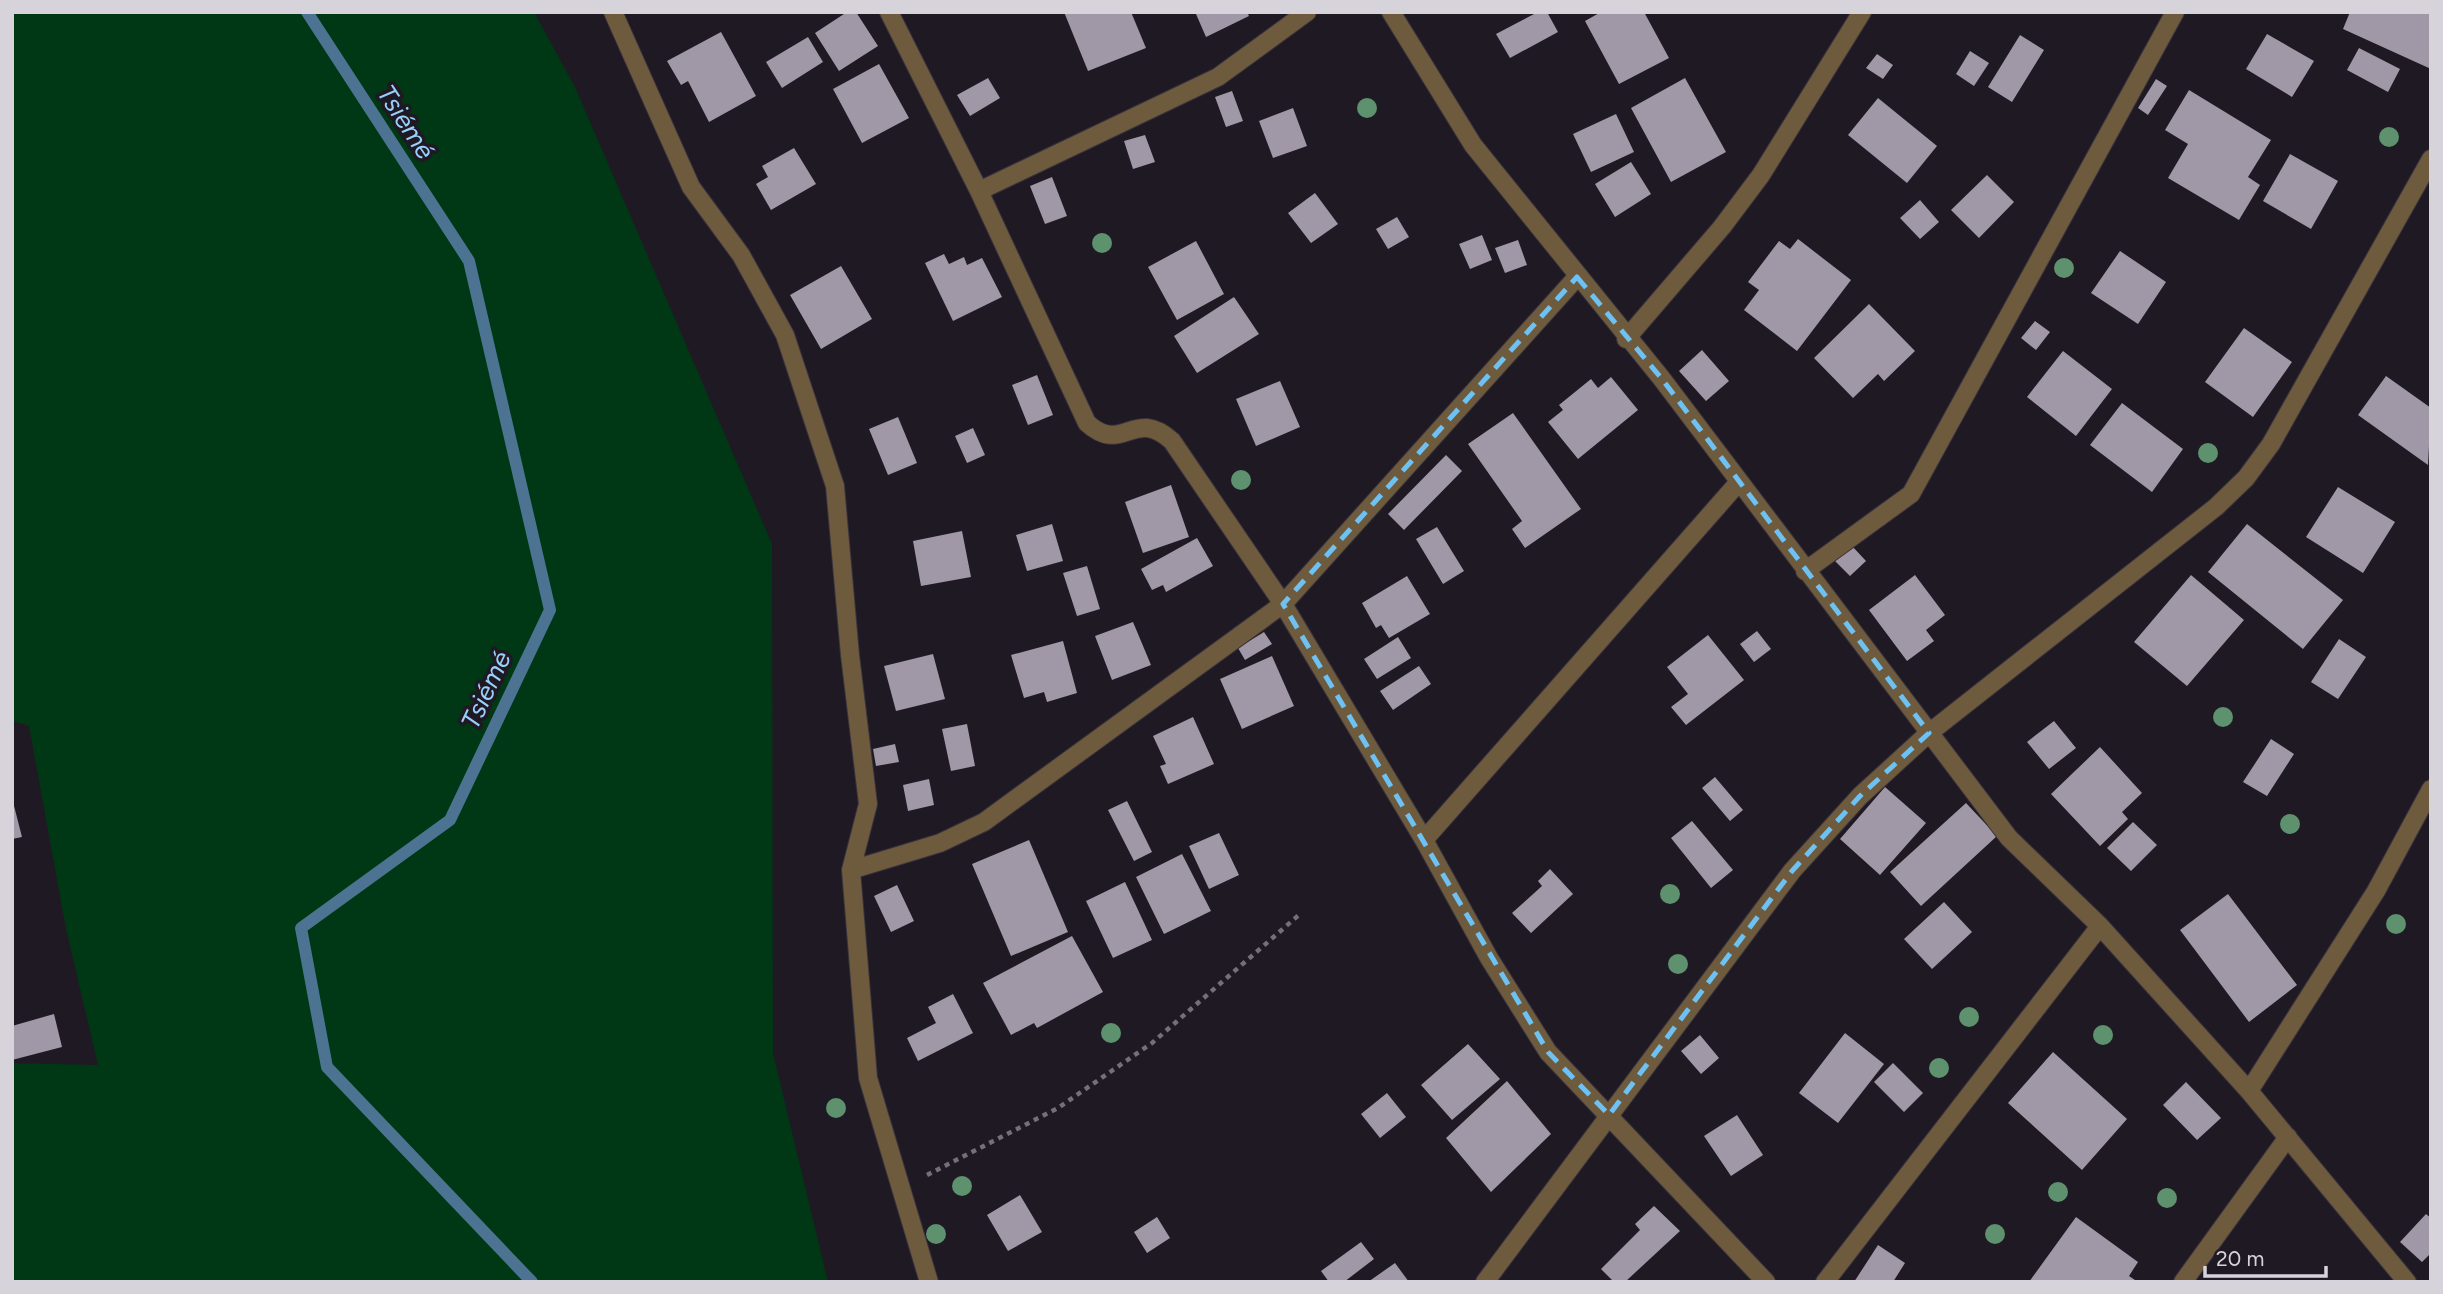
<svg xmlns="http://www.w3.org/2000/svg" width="2443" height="1294" font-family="Figtree,sans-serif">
<rect width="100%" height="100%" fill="#1f1923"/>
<path fill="#003714" d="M12,12H534L575,87L772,544L773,1053L828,1282H12V1063L98,1065L66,929L29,726L12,721Z"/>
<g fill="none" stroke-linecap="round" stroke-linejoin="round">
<path stroke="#4c7492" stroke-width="12" d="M307,12L469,261L550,610L450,820L301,928L327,1067L532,1282"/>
</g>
<path fill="#a098a7" d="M847,12H856L878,46L839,71L815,33Z
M1064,12H1131L1146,48L1088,71Z
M1200,12H1247L1249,16L1206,37L1196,14Z
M1538,12H1547L1558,32L1510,58L1496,34Z
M1601,12H1644L1669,58L1619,84L1585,21Z
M2350,12L2431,14V69L2343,29Z
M721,32L756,96L709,122L688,81L681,85L667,61Z
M2267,34L2314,61L2292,97L2246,69Z
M2020,35L2044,50L2012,102L1988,87Z
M808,37L823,62L782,88L766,62Z
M2359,48L2400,69L2388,92L2347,70Z
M1970,51L1989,63L1974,86L1956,74Z
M1877,54L1893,65L1883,79L1866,68Z
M879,64L909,118L862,143L833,89Z
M988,78L1000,98L970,116L957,95Z
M1685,78L1726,152L1671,182L1631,108Z
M2156,79L2167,86L2148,115L2138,108Z
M2189,90L2271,140L2248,177L2260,185L2239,220L2168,178L2188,144L2165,130Z
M1232,91L1243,121L1226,127L1215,97Z
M1878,98L1937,146L1907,183L1848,135Z
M1293,108L1307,146L1273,158L1259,121Z
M1616,114L1634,152L1591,172L1573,134Z
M1145,135L1155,162L1133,169L1124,141Z
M794,148L816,184L771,210L756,184L768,177L762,166Z
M2290,154L2338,181L2311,229L2263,201Z
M1631,162L1651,194L1615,217L1595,184Z
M1987,175L2014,202L1979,238L1951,210Z
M1052,177L1067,216L1045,224L1030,186Z
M1315,193L1338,224L1311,243L1288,213Z
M1920,200L1939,222L1920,239L1900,218Z
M1397,217L1409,237L1388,249L1376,229Z
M1482,235L1492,260L1470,269L1459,244Z
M1798,239L1851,280L1797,351L1744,310L1759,290L1748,282L1779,241L1790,249Z
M1518,240L1527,265L1505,273L1495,248Z
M1196,241L1224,294L1177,320L1148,267Z
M2120,251L2166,282L2138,324L2091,293Z
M944,254L949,264L964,257L967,265L982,258L1002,297L953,321L925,263Z
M841,266L872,319L821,349L790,295Z
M1234,297L1259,334L1197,373L1174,336Z
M1869,304L1915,351L1884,381L1878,374L1853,398L1814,358Z
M2035,321L2050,332L2036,350L2021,338Z
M2244,328L2292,362L2253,417L2205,382Z
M1702,350L1729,381L1706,401L1679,371Z
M2063,351L2112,389L2076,436L2027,397Z
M1037,375L1053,415L1028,425L1012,385Z
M2386,376L2431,408L2428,465L2358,415Z
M1611,377L1638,410L1578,459L1548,422L1563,410L1559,405L1591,379L1598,388Z
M1280,381L1300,427L1256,446L1236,399Z
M2122,403L2183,449L2152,492L2090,445Z
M1513,413L1581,509L1525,548L1512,529L1522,521L1468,444Z
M898,417L917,463L888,475L869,429Z
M973,428L985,455L967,463L955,436Z
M1446,455L1462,471L1404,530L1388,514Z
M1171,485L1189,537L1143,553L1125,502Z
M2338,487L2395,522L2363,573L2306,537Z
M1052,524L1063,561L1027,571L1016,535Z
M2247,524L2343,600L2303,649L2208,572Z
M1437,527L1464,571L1443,584L1416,539Z
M962,531L971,577L921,586L913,541Z
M1197,538L1213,566L1166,592L1163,585L1152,590L1141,569Z
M1852,546L1866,561L1850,576L1835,561Z
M1087,566L1100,609L1077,616L1063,573Z
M1915,575L1945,615L1926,630L1934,641L1907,661L1869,610Z
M2191,575L2244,620L2187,686L2134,642Z
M1407,576L1430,614L1389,638L1381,625L1376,628L1362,603Z
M1133,622L1151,665L1112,680L1095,636Z
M1757,631L1771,649L1754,662L1740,644Z
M1264,632L1272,644L1245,660L1238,648Z
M1708,635L1744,680L1686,725L1671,707L1688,694L1667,667Z
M1398,637L1411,658L1377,679L1364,659Z
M2339,639L2366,657L2338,699L2311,682Z
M1063,641L1077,693L1047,702L1044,692L1024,698L1011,655Z
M933,654L945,699L896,711L884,666Z
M1272,656L1294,706L1242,729L1220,679Z
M1419,666L1431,684L1393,710L1380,691Z
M1193,717L1214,764L1168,784L1160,766L1166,764L1153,736Z
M2054,721L2076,748L2049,769L2027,742Z
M967,724L975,766L951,771L942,729Z
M2271,739L2294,754L2267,796L2243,782Z
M895,744L899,762L876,766L873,749Z
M2100,747L2142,793L2122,812L2128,819L2100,846L2051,794Z
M1715,777L1743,810L1730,821L1702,788Z
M929,779L934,805L908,811L903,785Z
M1885,787L1926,823L1880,875L1840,839Z
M12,798L22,837L12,839Z
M1127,801L1152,852L1134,861L1108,810Z
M1966,803L1997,836L1921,906L1890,872Z
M1692,821L1733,870L1711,888L1671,838Z
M2133,822L2157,845L2131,871L2107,848Z
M1219,833L1239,875L1209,889L1189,846Z
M1029,840L1068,932L1011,956L972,864Z
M1182,854L1211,911L1164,934L1136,877Z
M1550,869L1573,894L1531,933L1512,913L1542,886L1538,881Z
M1125,882L1152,940L1113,958L1086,901Z
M897,885L914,921L891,932L874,896Z
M2228,894L2297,985L2249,1022L2180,930Z
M1944,902L1972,932L1932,969L1904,939Z
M1072,936L1103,992L1037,1028L1034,1023L1011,1035L983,983Z
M953,994L973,1033L918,1061L907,1038L936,1023L928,1007Z
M54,1014L62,1047L12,1060V1026Z
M1845,1033L1884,1064L1838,1123L1799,1093Z
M1700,1035L1719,1058L1701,1074L1681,1051Z
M1468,1044L1500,1079L1452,1120L1421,1085Z
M2053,1052L2127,1119L2082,1170L2008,1103Z
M1893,1063L1923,1093L1904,1112L1874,1082Z
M1507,1081L1551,1134L1491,1192L1446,1138Z
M2186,1082L2221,1118L2197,1140L2163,1105Z
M1387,1093L1406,1117L1380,1138L1361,1114Z
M1737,1115L1763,1155L1731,1176L1704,1136Z
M1020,1195L1042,1232L1008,1251L987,1215Z
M1654,1206L1680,1231L1625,1282H1614L1601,1269L1640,1230L1635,1224Z
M2426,1214L2431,1218V1253L2422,1262L2400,1242Z
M1157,1217L1170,1238L1147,1253L1134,1232Z
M2076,1217L2138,1262L2129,1276L2138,1282H2029Z
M1361,1242L1374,1259L1344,1282H1329L1321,1271Z
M1878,1245L1905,1263L1893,1282H1854Z
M1395,1263L1409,1282H1368Z"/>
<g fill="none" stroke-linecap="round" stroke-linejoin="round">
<g stroke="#39333d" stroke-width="20">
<path id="street" d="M613,12L691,187L741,255L785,335L835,486L850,655L868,804L851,870L868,1078L929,1282
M889,12L979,191L1087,423C1123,456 1133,406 1172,441L1283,604L1424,840L1489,958L1548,1052L1766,1282
M1391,12L1473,145L1662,379L2009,838L2100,926L2249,1091L2407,1282
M979,191L1218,77L1307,12
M1626,339L1722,227L1761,175L1862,12
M1805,571L1911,494L2175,12
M1424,840L1738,483
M851,870L940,843L984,822L1283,604L1577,277
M2249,1091L2376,891L2431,789
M1485,1282L1792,871L1860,796L1929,733L2216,507L2246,478L2271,444L2431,159
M1825,1282L2100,926
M2183,1282L2288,1137"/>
</g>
<path stroke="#756f78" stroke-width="4.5" stroke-dasharray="5 5" stroke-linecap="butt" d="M927,1175L1058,1108L1152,1043L1300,914"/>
<use href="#street" stroke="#6e5b3e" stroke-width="18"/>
</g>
<g fill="#5e916d">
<circle cx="1367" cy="108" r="10"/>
<circle cx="2389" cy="137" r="10"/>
<circle cx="1102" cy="243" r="10"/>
<circle cx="2064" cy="268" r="10"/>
<circle cx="2208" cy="453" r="10"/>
<circle cx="1241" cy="480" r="10"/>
<circle cx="2223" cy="717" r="10"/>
<circle cx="2290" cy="824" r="10"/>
<circle cx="1670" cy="894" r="10"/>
<circle cx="2396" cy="924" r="10"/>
<circle cx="1678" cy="964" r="10"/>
<circle cx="1969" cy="1017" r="10"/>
<circle cx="1111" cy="1033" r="10"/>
<circle cx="2103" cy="1035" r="10"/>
<circle cx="1939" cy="1068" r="10"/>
<circle cx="836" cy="1108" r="10"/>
<circle cx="962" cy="1186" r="10"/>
<circle cx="2058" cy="1192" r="10"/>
<circle cx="2167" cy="1198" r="10"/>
<circle cx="936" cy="1234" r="10"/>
<circle cx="1995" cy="1234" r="10"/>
</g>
<path fill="none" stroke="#6dc2f3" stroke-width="5" stroke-dasharray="14 9" stroke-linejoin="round" d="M1577,277L1662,379L1929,733L1860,796L1792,871L1609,1115L1548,1052L1283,604Z"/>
<g text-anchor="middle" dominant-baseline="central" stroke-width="7" stroke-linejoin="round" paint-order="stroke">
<g font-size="26" font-style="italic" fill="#9acffc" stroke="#1f1923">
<text transform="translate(406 122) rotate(57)">Tsiémé</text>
<text transform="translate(486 690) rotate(-65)">Tsiémé</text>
</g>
</g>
<rect width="2443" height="1294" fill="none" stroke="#d7d3da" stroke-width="28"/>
<path d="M2205 1266v10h121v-10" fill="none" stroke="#d7d3da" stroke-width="3.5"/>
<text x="2216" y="1266" font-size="21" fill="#d7d3da" stroke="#1f1923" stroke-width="5" paint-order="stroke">20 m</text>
</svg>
